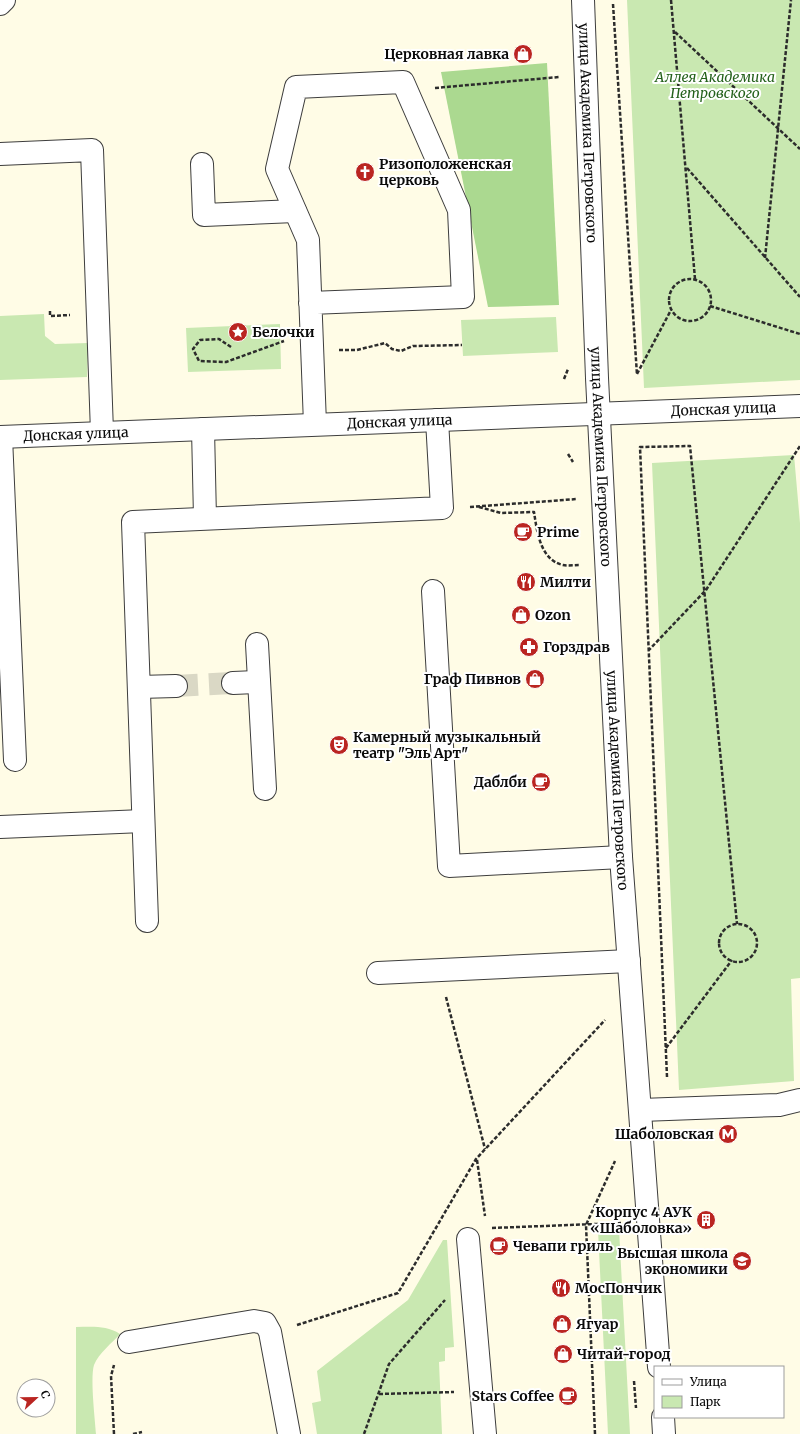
<svg xmlns="http://www.w3.org/2000/svg" width="800" height="1434" font-family="Merriweather,serif">
<rect width="100%" height="100%" fill="#fffce6"/>
<path fill="#c9e8b1" d="M627,0H800V380L644,388Z
M44,314L45,336L55,344L88,343L87,377L0,380V316Z
M556,317L558,352L463,356L461,320Z
M280,324L281,369L188,372L186,328Z
M794,455L800,523V978L791,979L794,1081L679,1090L652,463Z
M619,1229L630,1434H608L598,1230Z
M443,1240H447L454,1347L445,1348V1361L439,1362L442,1434H317L312,1403L321,1401L317,1371L408,1300Z
M76,1327C92,1327 106,1325 120,1334C112,1343 99,1353 94,1365C90,1378 95,1419 96,1434H76Z"/>
<path fill="#abd990" d="M547,63L559,305L488,307L441,72Z"/>
<g fill="none" stroke-linecap="round" stroke-linejoin="round">
<path stroke="#dad8c5" stroke-width="22" stroke-dasharray="22 11" stroke-linecap="butt" d="M176,686L233,683"/>
<g stroke="#3d3d3d" stroke-width="24">
<g id="minor">
<path id="s1" d="M583,0L597,378L621,857L659,1367"/>
<path d="M0,4L4,0"/>
<path d="M0,154L92,150L102,432"/>
<path d="M202,164L204,215L295,211"/>
<path d="M310,303L463,297L459,210L403,82L296,87L277,169L308,240L315,424"/>
<path d="M203,429L205,518"/>
<path id="s2" d="M0,437L800,406"/>
<path d="M1,437L15,760"/>
<path d="M433,591L449,866L621,857"/>
<path d="M257,644L265,789"/>
<path d="M233,683L259,682"/>
<path d="M139,687L176,686"/>
<path d="M0,827L143,821"/>
<path d="M147,921L133,522L442,508L437,420"/>
<path d="M378,973L629,961"/>
<path d="M641,1110L779,1105L800,1100"/>
<path d="M468,1239L485,1434"/>
<path d="M129,1342L254,1321L265,1323L270,1332L289,1434"/>
<path d="M663,1417L664,1434"/>
</g>
</g>
<path stroke="#2c2c2c" stroke-width="2.5" stroke-dasharray="4 2" stroke-linecap="butt" d="M671,0L695,279
M613,4L637,375
M675,32L800,149
M435,88L559,77
M687,168L800,297
M765,258L791,0
M669 300a21 21 0 1 1 42 0a21 21 0 1 1-42 0Z
M710,306L800,334
M50,311V316L70,315
M231,347L219,339L200,340L193,349L199,361L226,362L284,341
M339,350H357L385,343L392,349L401,351L413,346L462,345
M637,374L671,310
M564,379L568,369
M568,454L573,462
M470,507L577,499
M479,507L501,513L534,512C537,531 540,560 563,565C568,566 574,565 579,565
M648,651L706,590L800,446
M719 943a19 19 0 1 1 38 0a19 19 0 1 1-38 0Z
M446,997L485,1149
M666,1048L732,960
M667,1077L640,447L690,446L737,924
M477,1160L485,1216
M492,1228L621,1223
M297,1325L398,1293L476,1159L605,1020
M634,1381L636,1408
M379,1394L454,1392
M114,1434L111,1376L114,1365
M133,1434L142,1432
M364,1434L389,1364L445,1300
M595,1434L586,1225L615,1161"/>
<use href="#minor" stroke="#fff" stroke-width="22"/>
</g>
<defs>
<g id="shop-disc" transform="scale(1)"><circle r="9.5" fill="#ba2521" stroke="#fff"/><path d="M-5-2.5h2.3a2.7 3.5 0 0 1 5.4 0H5L5.5 6h-11ZM-1.5-2.5h3a1.5 2.3 0 0 0-3 0Z" fill="#fff"/></g>
<g id="church-disc" transform="scale(1)"><circle r="9.5" fill="#ba2521" stroke="#fff"/><path d="M-1.2-6h2.4v3.5h3.3v2.4h-3.3V6h-2.4V-.1h-3.3v-2.4h3.3Z" fill="#fff"/></g>
<g id="sight-disc" transform="scale(1)"><circle r="9.5" fill="#ba2521" stroke="#fff"/><path d="M0-6L1.8-2.2L6-1.7L2.9 1.2L3.7 5.4L0 3.3L-3.7 5.4L-2.9 1.2L-6-1.7L-1.8-2.2Z" fill="#fff"/></g>
<g id="cafe-disc" transform="scale(1)"><circle r="9.5" fill="#ba2521" stroke="#fff"/><path d="M-5.5-4.5H6V0H3Q3 3.5 0 3.5H-2.5Q-5.5 3.5-5.5 0ZM3-3.2v2h1.7v-2ZM-6 4.5H4V6H-6Z" fill="#fff"/></g>
<g id="restaurant-disc" transform="scale(1)"><circle r="9.5" fill="#ba2521" stroke="#fff"/><path d="M-5-6h1v4h1v-4h1v4h1v-4h1v5L-1.5 .5V6h-2V.5L-5-1ZM5-6V6H3V1.5H1.5Q1.5-4 5-6Z" fill="#fff"/></g>
<g id="pharmacy-disc" transform="scale(1)"><circle r="9.5" fill="#ba2521" stroke="#fff"/><path d="M-2-6h4v4h4v4h-4v4h-4v-4h-4v-4h4Z" fill="#fff"/></g>
<g id="theatre-disc" transform="scale(1)"><circle r="9.5" fill="#ba2521" stroke="#fff"/><path d="M-5-5.5Q0-4 5-5.5V0Q5 5 0 6Q-5 5-5 0ZM-3.3-2.5H-1v1.5H-3.3ZM1-2.5H3.3v1.5H1ZM-2.8 1Q0 5.5 2.8 1Z" fill="#fff"/></g>
<g id="metro-disc" transform="scale(1)"><circle r="9.5" fill="#ba2521" stroke="#fff"/><path d="M-5.5 5V-5H-3L0 0L3-5H5.5V5H3V-.5L0 4L-3-.5V5Z" fill="#fff"/></g>
<g id="building-disc" transform="scale(1)"><circle r="9.5" fill="#ba2521" stroke="#fff"/><path d="M-4-6H4V6H1V3H-1V6H-4ZM-2.5-4.3h1.7v1.8h-1.7ZM.8-4.3h1.7v1.8H.8ZM-2.5-1h1.7V.8h-1.7ZM.8-1h1.7V.8H.8Z" fill="#fff"/></g>
<g id="university-disc" transform="scale(1)"><circle r="9.5" fill="#ba2521" stroke="#fff"/><path d="M0-5L7-2L0 1L-7-2ZM-4 1L0 2.5L4 1V4Q0 6-4 4Z" fill="#fff"/></g>
</defs>
<g fill-rule="evenodd">
<use href="#shop-disc" x="523" y="54"/>
<use href="#church-disc" x="365" y="172"/>
<use href="#sight-disc" x="238" y="332"/>
<use href="#cafe-disc" x="523" y="532"/>
<use href="#restaurant-disc" x="526" y="582"/>
<use href="#shop-disc" x="521" y="615"/>
<use href="#pharmacy-disc" x="529" y="647"/>
<use href="#shop-disc" x="535" y="679"/>
<use href="#theatre-disc" x="339" y="745"/>
<use href="#cafe-disc" x="541" y="782"/>
<use href="#metro-disc" x="728" y="1134"/>
<use href="#building-disc" x="706" y="1220"/>
<use href="#cafe-disc" x="499" y="1246"/>
<use href="#university-disc" x="742" y="1261"/>
<use href="#restaurant-disc" x="561" y="1288"/>
<use href="#shop-disc" x="562" y="1324"/>
<use href="#shop-disc" x="563" y="1354"/>
<use href="#cafe-disc" x="568" y="1396"/>
</g>
<g text-anchor="middle" dominant-baseline="central" stroke-width="4" stroke-linejoin="round" paint-order="stroke">
<g font-size="14" font-weight="bold" fill="#0a0a0a" stroke="#fff" text-anchor="start">
<text x="509" y="54" text-anchor="end">Церковная лавка</text>
<text x="379" y="164">Ризоположенская<tspan x="379" dy="16">церковь</tspan></text>
<text x="252" y="332">Белочки</text>
<text x="537" y="532">Prime</text>
<text x="540" y="582">Милти</text>
<text x="535" y="615">Ozon</text>
<text x="543" y="647">Горздрав</text>
<text x="521" y="679" text-anchor="end">Граф Пивнов</text>
<text x="353" y="737">Камерный музыкальный<tspan x="353" dy="16">театр "Эль Арт"</tspan></text>
<text x="527" y="782" text-anchor="end">Даблби</text>
<text x="714" y="1134" text-anchor="end">Шаболовская</text>
<text x="692" y="1212" text-anchor="end">Корпус 4 АУК<tspan x="692" dy="16">«Шаболовка»</tspan></text>
<text x="513" y="1246">Чевапи гриль</text>
<text x="728" y="1253" text-anchor="end">Высшая школа<tspan x="728" dy="16">экономики</tspan></text>
<text x="575" y="1288">МосПончик</text>
<text x="576" y="1324">Ягуар</text>
<text x="577" y="1354">Читай-город</text>
<text x="554" y="1396" text-anchor="end">Stars Coffee</text>
</g>
<g font-size="14" font-style="italic" fill="#24611b" stroke="#fff">
<text x="715" y="77">Аллея Академика<tspan x="715" dy="16">Петровского</tspan></text>
</g>
<g font-size="14" fill="#0a0a0a" stroke="#fff">
<text stroke="none"><textPath href="#s1" startOffset="133">улица Академика Петровского</textPath></text>
<text stroke="none"><textPath href="#s2" startOffset="724">Донская улица</textPath></text>
<text stroke="none"><textPath href="#s2" startOffset="400">Донская улица</textPath></text>
<text stroke="none"><textPath href="#s2" startOffset="76">Донская улица</textPath></text>
<text stroke="none"><textPath href="#s1" startOffset="457">улица Академика Петровского</textPath></text>
<text stroke="none"><textPath href="#s1" startOffset="781">улица Академика Петровского</textPath></text>
</g>
</g>
<rect x="654" y="1366" width="130" height="52" fill="#ffffff" stroke="#9d9d9d"/>
<rect x="662" y="1379" width="20" height="6" fill="#ffffff" stroke="#9d9d9d"/>
<text x="690" y="1386" font-size="12" fill="#0a0a0a">Улица</text>
<rect x="662" y="1396" width="20" height="12" fill="#c9e8b1" stroke="#9d9d9d"/>
<text x="690" y="1406" font-size="12" fill="#0a0a0a">Парк</text>
<g transform="translate(36 1398) rotate(68)"><circle r="19" fill="#ffffff" stroke="#9d9d9d"/>
<path d="M0-3L7 15L0 10L-7 15Z" fill="#ba2521"/>
<text y="-6" font-size="11" font-weight="bold" text-anchor="middle" fill="#0a0a0a">С</text>
</g>
</svg>
